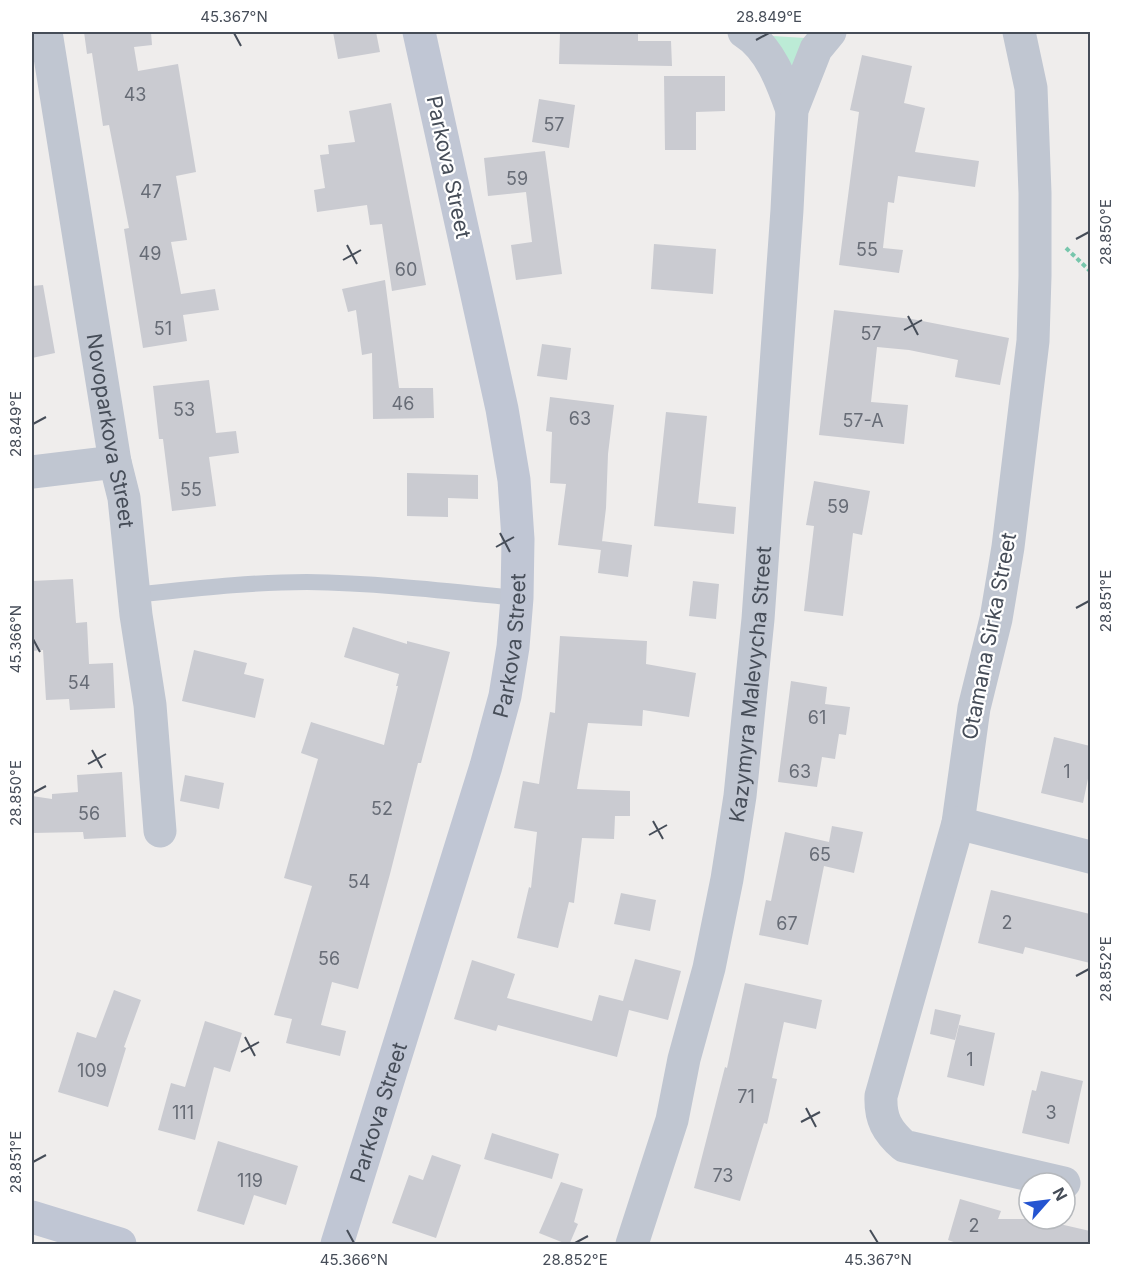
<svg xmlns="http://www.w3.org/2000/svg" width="1122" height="1276" font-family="Inter,sans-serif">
<rect width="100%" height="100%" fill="#efedec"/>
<path fill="#bcebd6" d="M772,36L806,38L794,83Z"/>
<path fill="#cacbd1" d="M84,32H151L152,45L134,47L138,71L178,64L196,172L176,176L187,240L171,242L181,294L215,289L219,310L183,315L187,341L143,348L124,229L129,228L109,125L103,126L92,53L87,54Z
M333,32H376L380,52L338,59Z
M560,32H638V41H671L672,66L559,64Z
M862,55L912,66L904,103L925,108L915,152L979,161L975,187L898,176L894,203L888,202L883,248L903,250L899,273L839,265L859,112L850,110Z
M664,76H725V111L696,112V150H665Z
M539,99L575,105L569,148L532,142Z
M391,103L426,285L392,291L382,224L370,225L367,205L317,212L314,190L325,188L320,155L329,154L328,145L355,142L349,111Z
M545,151L562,274L516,280L511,245L532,242L526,192L488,196L484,158Z
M654,244L716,249L713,294L651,289Z
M385,280L399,388H433L434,418L373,419L372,353L362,355L356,310L348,312L342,289Z
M43,285L55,353L32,358V286Z
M834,310L912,319L1009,338L1000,385L955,377L958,360L909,350L877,347L871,402L908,405L904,444L819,435Z
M542,344L571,348L567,380L537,376Z
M209,380L216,433L236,431L239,453L209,457L216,506L172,511L163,439H159L153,386Z
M550,397L614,405L608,454L606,508L601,550L558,545L566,484L550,483L552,432L546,431Z
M666,412L707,416L698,503L736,507L734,534L654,526Z
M407,473L478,475V499L448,498V517L407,516Z
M814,481L870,491L862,535L853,533L843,616L804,611L814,526L806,525Z
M602,541L632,545L628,577L598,573Z
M73,579L76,623L87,622L89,664L113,663L115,708L70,710L69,699L46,700L43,650L32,651V581Z
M693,581L719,584L716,619L689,616Z
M353,627L407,644V641L450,652L421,763H418L390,874L358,989L332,982L321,1025L346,1031L340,1056L286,1043L292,1019L274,1015L312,886L284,878L318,759L301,753L311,722L384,745L398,686H396L399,674L344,657Z
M560,636L647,641L646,664L696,673L689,717L643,710L642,726L588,723L577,789L630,791V816H615L614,839L582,838L574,903L569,902L558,948L517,938L529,887L531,888L537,832L514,828L523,781L539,784L550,712L555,713Z
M194,650L247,663L244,674L264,679L255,718L182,701Z
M791,681L827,687L825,704L850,707L846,735L839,734L835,759L822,757L817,787L778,782Z
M1054,737L1090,746V769L1083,803L1041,793Z
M122,772L126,837L84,839L83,832L32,833V796L52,799V794L78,792L77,775Z
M185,775L224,783L219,809L180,801Z
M832,826L863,832L854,873L824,866L808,945L759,935L766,900L771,901L785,832L829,842Z
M991,890L1090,914V963L1025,947L1023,954L978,943Z
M621,893L656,900L650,931L614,924Z
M635,959L681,971L668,1020L629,1010L617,1057L498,1025L496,1031L454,1019L472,960L515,974L507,998L592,1021L599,995L623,1001Z
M745,983L822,1000L816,1029L784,1022L772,1078L777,1079L767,1124L764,1123L740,1201L694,1188L725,1067L727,1068Z
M114,990L141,1000L124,1047L126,1048L108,1107L58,1092L77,1032L96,1038Z
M935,1009L961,1015L955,1040L930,1034Z
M205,1021L242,1033L230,1072L214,1067L195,1140L158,1130L171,1083L185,1087Z
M959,1025L995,1033L984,1086L947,1077Z
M1041,1071L1083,1081L1069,1144L1022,1133L1032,1090L1036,1091Z
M492,1133L559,1154L552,1179L484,1159Z
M218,1141L298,1166L286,1205L254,1195L244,1225L197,1211Z
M432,1155L461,1165L436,1238L392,1223L409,1175L423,1180Z
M561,1182L583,1189L574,1222L578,1224L569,1245L539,1233Z
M960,1199L1001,1211L998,1219H1038L1090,1231V1245H962L948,1240Z"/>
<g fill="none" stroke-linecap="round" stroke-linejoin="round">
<path stroke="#77c6ac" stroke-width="4" stroke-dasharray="4.5 3" stroke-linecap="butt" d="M1066,248L1090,271"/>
<path stroke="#c0c6d1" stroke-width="16" d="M134,595C192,589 249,582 307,582C377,583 447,591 517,598"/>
<g stroke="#c0c6d1" stroke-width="33">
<path id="s1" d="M46,32L115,462L124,498L136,615L150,705L160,831"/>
<path d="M744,32C770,48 782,82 792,110"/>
<path d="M1019,32L1031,88L1035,193V276L1033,341L1008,547L996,619L974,708L958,823L881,1096C880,1119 887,1131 904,1146L1064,1183"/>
<path d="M32,472L115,462"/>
<path d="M958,823L1090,857"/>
<path id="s2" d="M632,1244L672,1120L684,1059L709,968L727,879L740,796L758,619L787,210L792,110L816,49L830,32"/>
</g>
<g stroke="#c0c6d4" stroke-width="33">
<path d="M32,1217L120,1244"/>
<path id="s3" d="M337,1244L486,766L505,696L513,647L517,598L518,539L514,480L502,409L419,32"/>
</g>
</g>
<path fill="none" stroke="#464d58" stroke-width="2" d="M234,33L241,46M756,40L769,33M1076,239L1089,232M347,245L357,264M343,260L361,250M908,316L918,335M904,330L922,320M33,424L46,417M500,533L510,552M496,547L514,537M1076,608L1089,601M33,639L40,652M92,750L102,768M88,764L106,754M33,793L46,786M653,821L663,839M649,835L667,825M1076,976L1089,969M245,1037L255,1056M241,1052L259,1042M806,1108L816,1127M801,1122L820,1112M33,1162L46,1155M347,1230L354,1243M870,1230L878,1243M575,1243L588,1236"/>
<g text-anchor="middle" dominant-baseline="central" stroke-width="4.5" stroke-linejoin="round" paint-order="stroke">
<g font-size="18" fill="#676c76">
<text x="135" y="94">43</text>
<text x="554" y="124">57</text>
<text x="517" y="178">59</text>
<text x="151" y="191">47</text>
<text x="867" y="249">55</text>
<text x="150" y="253">49</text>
<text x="406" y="269">60</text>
<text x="163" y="328">51</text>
<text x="871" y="333">57</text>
<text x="403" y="403">46</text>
<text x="184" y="409">53</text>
<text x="580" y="418">63</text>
<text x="863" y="420">57-А</text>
<text x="191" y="489">55</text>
<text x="838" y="506">59</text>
<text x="79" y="682">54</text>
<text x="817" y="717">61</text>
<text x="800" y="771">63</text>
<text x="1067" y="771">1</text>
<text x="382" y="808">52</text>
<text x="89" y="813">56</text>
<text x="820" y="854">65</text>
<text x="359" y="881">54</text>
<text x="1007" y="922">2</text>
<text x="787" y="923">67</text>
<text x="329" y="958">56</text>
<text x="970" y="1059">1</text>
<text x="92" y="1070">109</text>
<text x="746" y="1096">71</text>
<text x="183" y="1112">111</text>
<text x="1051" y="1112">3</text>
<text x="723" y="1175">73</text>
<text x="250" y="1180">119</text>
<text x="974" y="1225">2</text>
</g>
<g font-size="21" fill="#464d58" stroke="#fff">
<text transform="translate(449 167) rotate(78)">Parkova Street</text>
<text stroke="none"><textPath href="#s1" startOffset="404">Novoparkova Street</textPath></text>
<text transform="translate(989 636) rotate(-79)">Otamana Sirka Street</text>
<text stroke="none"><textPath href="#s3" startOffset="624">Parkova Street</textPath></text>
<text stroke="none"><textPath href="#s2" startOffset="574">Kazymyra Malevycha Street</textPath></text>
<text stroke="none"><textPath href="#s3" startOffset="138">Parkova Street</textPath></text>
</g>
</g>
<rect width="1122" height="1276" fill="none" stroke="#ffffff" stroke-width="66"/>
<g transform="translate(1047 1201) rotate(62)"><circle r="28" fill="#ffffff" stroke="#b5b8bc" stroke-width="1.5"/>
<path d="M0-4.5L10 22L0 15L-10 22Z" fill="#2454d1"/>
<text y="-9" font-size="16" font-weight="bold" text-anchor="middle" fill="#464d58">N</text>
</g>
<rect x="33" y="33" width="1056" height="1210" fill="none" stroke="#464d58" stroke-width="2"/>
<g font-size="15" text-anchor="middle" fill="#464d58">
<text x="234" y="22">45.367°N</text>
<text x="769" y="22">28.849°E</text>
<text transform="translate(1106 232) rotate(-90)" y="5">28.850°E</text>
<text transform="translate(16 424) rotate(-90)" y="5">28.849°E</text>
<text transform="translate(1106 601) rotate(-90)" y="5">28.851°E</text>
<text transform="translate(16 639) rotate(-90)" y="5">45.366°N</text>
<text transform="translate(16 793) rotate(-90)" y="5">28.850°E</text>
<text transform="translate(1106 969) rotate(-90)" y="5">28.852°E</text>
<text transform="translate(16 1162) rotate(-90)" y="5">28.851°E</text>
<text x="354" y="1265">45.366°N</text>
<text x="575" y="1265">28.852°E</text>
<text x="878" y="1265">45.367°N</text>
</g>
</svg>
